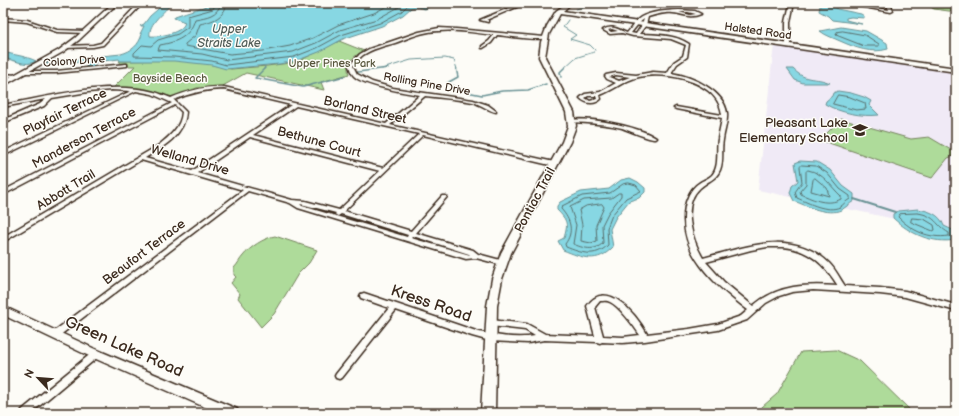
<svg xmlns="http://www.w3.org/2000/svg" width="959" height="416" font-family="'Balsamiq Sans',sans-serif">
<rect width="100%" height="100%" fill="#fdfcf7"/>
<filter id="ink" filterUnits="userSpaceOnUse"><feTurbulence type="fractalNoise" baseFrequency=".025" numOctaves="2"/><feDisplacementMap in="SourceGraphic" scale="8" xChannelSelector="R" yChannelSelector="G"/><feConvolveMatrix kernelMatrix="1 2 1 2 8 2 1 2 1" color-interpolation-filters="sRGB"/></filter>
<g filter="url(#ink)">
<path fill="#f0eaf6" d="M774,44L956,70V232L758,190Z"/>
<path fill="#aedb9a" stroke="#74825c" d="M924,3H956V12L934,9Z
M339,41L364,51C354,56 345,62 349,74L321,82L324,90L246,73L221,87L197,88L173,97L139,89L113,88L135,66H123L119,61L190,60L231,69L267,66L297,62Z
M841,119L911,139L929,137L956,153V155L948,158L932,178L820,140Z
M275,236L317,250L309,263L298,274L274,314L261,327L238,298L240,294L231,283L236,277L234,275V268C238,264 240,259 243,256C250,247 264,238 275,236Z
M836,350L860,361L913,413H755L777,394L801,352Z"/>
<path fill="#87d7e3" stroke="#699294" d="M165,3H172C165,12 148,23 150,36C160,37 183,33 185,22L174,18L175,16C189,11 203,7 217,3H429L425,5L429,7L425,9L417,7L411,8L403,15L382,26L343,39L319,52L296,61L279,64L226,69L212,65L174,61H120L119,59L96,62L94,66L86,67L88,61L63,64H44L53,61L121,54C132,51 139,45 142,34H140L144,26H140L144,24L150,16Z
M818,3H830L837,9L861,14L864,16V18L851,17L846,18V20L862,24L832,20L828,16L819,11L820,6Z
M841,27L866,31L887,43L888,49C871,54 856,48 840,41C834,38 826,36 820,31Z
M3,52C14,55 26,56 36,61C25,68 13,58 3,59Z
M787,69H793C807,83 815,76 830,83H803L795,80Z
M838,91L851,93L864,97L871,101L869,105L879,115C862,117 840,113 825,104L826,101L832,96L833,93Z
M800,161L817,162L830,170L843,186L854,194V201C849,204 845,208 841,210C827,216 807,206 794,201L790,193L792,186L798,181L795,163Z
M630,178L638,182L645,188V192L639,198L629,201L616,217L610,229L613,247C597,264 583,258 563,250L558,241L564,238C568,224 568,221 557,210V206L560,202L581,192L609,189L621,180Z
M918,209C929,211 940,214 944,226L955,231L956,240C932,244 910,234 893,218V214L898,211Z"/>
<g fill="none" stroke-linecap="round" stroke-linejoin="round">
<path stroke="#596f6d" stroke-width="1" d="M216,3L213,9L188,16V27L178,34L158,40L151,46L142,45L134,53V56L174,57L212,61L226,65L294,57L317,48L341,35L380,23L402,11L408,5L414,3
M221,3C218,16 206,17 195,19C190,37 177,42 160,45L158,50L202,54L227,60L293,52L316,43L340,30L377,19L399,7L403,3
M227,3C224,18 213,21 200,24L196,35L185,44V46L230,54L263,51L290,46L313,38L338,25L374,13L393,3
M843,31L865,35L879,44V46H864L836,35L837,32Z
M838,95L850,97L865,103L866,109L856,110L833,104Z
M802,165L816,166L827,173L840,189L850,196V199C846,201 843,205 840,207C827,213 809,203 797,198L795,192L802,182L800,167Z
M808,170C824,173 830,186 841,196V199C828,206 814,200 801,194L800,191L806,184V172Z
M815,178L827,188L829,196L811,191L813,180Z
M629,183L636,185L641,191L626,198L612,215L607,228L608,245C595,258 581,253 566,247L565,244C574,232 571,220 561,209L562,206L582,196L610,193L623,184Z
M619,193H621V196L608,213L602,225L603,243C594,252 583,248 573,244L576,225L570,207L584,200L611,198Z
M602,204L604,207L596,225L597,241L591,243L581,241L582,225L579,210L586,206Z
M918,213C937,216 935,225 949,233V236C929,239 912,231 898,217L900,214Z
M912,218L924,219L934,225L935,230L933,231L911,222Z"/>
<path stroke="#699294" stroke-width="1" d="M576,9L596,3
M264,69L265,66
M382,69L411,60L445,58L454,60L457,69
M563,69L575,58L594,52L595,50L590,45L570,39L576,35L563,27L568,20"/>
<path stroke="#699294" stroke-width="1.5" d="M265,68L255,78L303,87L345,76
M456,68L458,77L447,83L467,92L482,95L502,91L528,90L546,84
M358,72L388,68
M561,77L560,72L564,68"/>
<path stroke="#699294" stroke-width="2" d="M854,199L895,212"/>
<g stroke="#3b2a1e" stroke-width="3">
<path id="street" d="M139,3H143L103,45L93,47L65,48L63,47L65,46L93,45L101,43Z
M521,3H526L486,20H488V22L480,20Z
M842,3H850L889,10L886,3H890L893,11L891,12Z
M791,7L793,8L790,22V46L788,47L786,46V22L789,8Z
M679,10L695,11L701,14C689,19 684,14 673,13C665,12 655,15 648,17L646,25L639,34C657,35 674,34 689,44L687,57L677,64L671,73C691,76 724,90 727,113C728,122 724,131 723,140C721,150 724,160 720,170C716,180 707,181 700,188C681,205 692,240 703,258C746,247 792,228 829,263C836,270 840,279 845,286L880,288L905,291L956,305V311L905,297L880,294L813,290L792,292L779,296L766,303L747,320L718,330L645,341L623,343L602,342L600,343L597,342L544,340L528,343L490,341L472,336L396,310L342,378L339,379L336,378L335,376L336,374L389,308L361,298L360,296L361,294L364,293L476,331C493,336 518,339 535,336L525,330L491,326L488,325L487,323L488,321L491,320L527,324L545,334L595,336L587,306C607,277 637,316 647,334L689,329L718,324L741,316L748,310C719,288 683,258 684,218C684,211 685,203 688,197C690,192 694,186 699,183C703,180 708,179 712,175C720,166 716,150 718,139C719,132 721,125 722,118L676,109L674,108L676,107L722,115C719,81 666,71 639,77C624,80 614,90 600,95L601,99C595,105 586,104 580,98L585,94L600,92L616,83L607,79L605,76L606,75L616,73L636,75L653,72L667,73L674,62L683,56L686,45L671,39L633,36L622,33L610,34L603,30C612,24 619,30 627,33C631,29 633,24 637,20C647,11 666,11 679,10ZM679,12H688L696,14L690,15ZM644,19L642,25L636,34L631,33L639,23ZM612,29L618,31L611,32L608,30ZM616,75L630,77L619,81L609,77ZM588,96H596L597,99L590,101L585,98ZM767,247C772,247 778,247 783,247C809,249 825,265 838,286C807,284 778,284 753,306L724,282L706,262L751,250ZM600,301C603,301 607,300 610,302C619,306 634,326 640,335L623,337L603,336L595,307Z
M3,18L27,20L57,30L85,31L87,32L85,33L57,32L27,22L3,20Z
M439,28L456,29L544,37L546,38C538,41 508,36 497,35L491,43L483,48H482V46L489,41L494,35C476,33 457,29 439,31C423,31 409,38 395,43C384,46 372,49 363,55C359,58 356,63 353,66L357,74L372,82L393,88L418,92L473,100L488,105L496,111V112C491,112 480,104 473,102C457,99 441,98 425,96L390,125L554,162L557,164L554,166L423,135L344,211L411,231L442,196H446L447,197L446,198L416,233L473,250L478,254L504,261L505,263L504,265H502L476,258L466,259L298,208L290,203L248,191L59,336L56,337L53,336L52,334L53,332L243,190L141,160L3,242V237L159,145C170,136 181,127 182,112L175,105L3,195V191L172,103L152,94L136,91L3,156V152L131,91L111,90L88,92L52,98L44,106L3,123V120L40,104L46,99L3,107V105C49,97 107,80 154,92C159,93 165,96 171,98C188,91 205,86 224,87L386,124L420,95C407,93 360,85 353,75C351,72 350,69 349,66L360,54L369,49L419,32ZM224,89L291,105L192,171L145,158C162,148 185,135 186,112L174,100C191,93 206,89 224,89ZM296,106L419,134L383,168L253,135ZM250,137L380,171L339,210L305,201L292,200L197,173ZM300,204L305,205L336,213L335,214L336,215L338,216L341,214L408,235L407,237L302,206ZM413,236L469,254L470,255L411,238Z
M126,64H127V66L56,73H24L22,72L24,71H56Z
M3,74L17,75L19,76L17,77L3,76Z
M570,120C590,117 639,126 656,138L655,139C648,139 630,131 622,128C606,124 589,123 572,122H570Z
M96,351L99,352L100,354L99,356L31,413H21L22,410L93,352Z"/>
</g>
<g stroke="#3b2a1e" stroke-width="3">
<path id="secondary" d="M113,3H118L79,40L63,52L3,86V81L59,50L75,38Z
M567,3H572L563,11L956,68V72L560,14L549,34L545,57L574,112L576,126L570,142L511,253L502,279L497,306L495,413H481L487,306L492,279L501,253L562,142L568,126L566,112L539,57L541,42L547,26L556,11Z
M3,306L95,349L237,409L239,413H218L87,355L3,315Z"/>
</g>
<use href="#street" fill="#fdfcf7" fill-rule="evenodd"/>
<use href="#secondary" fill="#fdfcf7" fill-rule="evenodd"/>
</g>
</g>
<defs>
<g id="school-bare" transform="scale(1.2)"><path d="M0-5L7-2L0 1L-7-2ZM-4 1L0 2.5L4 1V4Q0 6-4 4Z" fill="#3b2a1e" stroke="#fdfcf7" stroke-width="2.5" paint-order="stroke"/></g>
</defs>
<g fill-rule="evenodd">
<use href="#school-bare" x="860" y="130"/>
</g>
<g text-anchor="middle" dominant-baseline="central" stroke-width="3" stroke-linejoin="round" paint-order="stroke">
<g font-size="11" fill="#3b2a1e" stroke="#fdfcf7">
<text transform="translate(758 31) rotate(8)">Halsted Road</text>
<text transform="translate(74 61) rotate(-4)">Colony Drive</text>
<text transform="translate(427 84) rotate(10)">Rolling Pine Drive</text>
</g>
<g font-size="11" fill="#58563d" stroke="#fdfcf7">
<text x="332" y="63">Upper Pines Park</text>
<text x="170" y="78">Bayside Beach</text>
</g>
<g font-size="12" font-style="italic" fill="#525e59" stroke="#fdfcf7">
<text x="229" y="29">Upper<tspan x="229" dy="14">Straits Lake</tspan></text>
</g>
<g font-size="13" fill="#3b2a1e" stroke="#fdfcf7">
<text transform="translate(365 110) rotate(13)">Borland Street</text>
<text transform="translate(65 112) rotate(-26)">Playfair Terrace</text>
<text transform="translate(84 138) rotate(-28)">Manderson Terrace</text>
<text transform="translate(319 142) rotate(15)">Bethune Court</text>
<text transform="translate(190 160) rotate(16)">Welland Drive</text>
<text transform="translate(66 190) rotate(-31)">Abbott Trail</text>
<text transform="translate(535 200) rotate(-62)">Pontiac Trail</text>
<text transform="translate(144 252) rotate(-37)">Beaufort Terrace</text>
</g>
<g font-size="13" fill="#3b2a1e" stroke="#fdfcf7" text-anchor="end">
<text x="848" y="123">Pleasant Lake<tspan x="848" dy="15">Elementary School</tspan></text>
</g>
<g font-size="16" fill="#3b2a1e" stroke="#fdfcf7">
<text transform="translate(431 304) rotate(19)">Kress Road</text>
<text transform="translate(124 347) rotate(24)">Green Lake Road</text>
</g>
</g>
<rect width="959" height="416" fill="none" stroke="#fdfcf7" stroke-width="16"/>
<rect x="8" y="8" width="943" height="400" fill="none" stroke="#3b2a1e" stroke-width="1.5" filter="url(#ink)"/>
<g transform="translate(38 378) rotate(296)" stroke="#fdfcf7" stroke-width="3" paint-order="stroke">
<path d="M0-3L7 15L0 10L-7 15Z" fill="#3b2a1e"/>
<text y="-6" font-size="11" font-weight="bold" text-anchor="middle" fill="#3b2a1e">N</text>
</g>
</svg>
